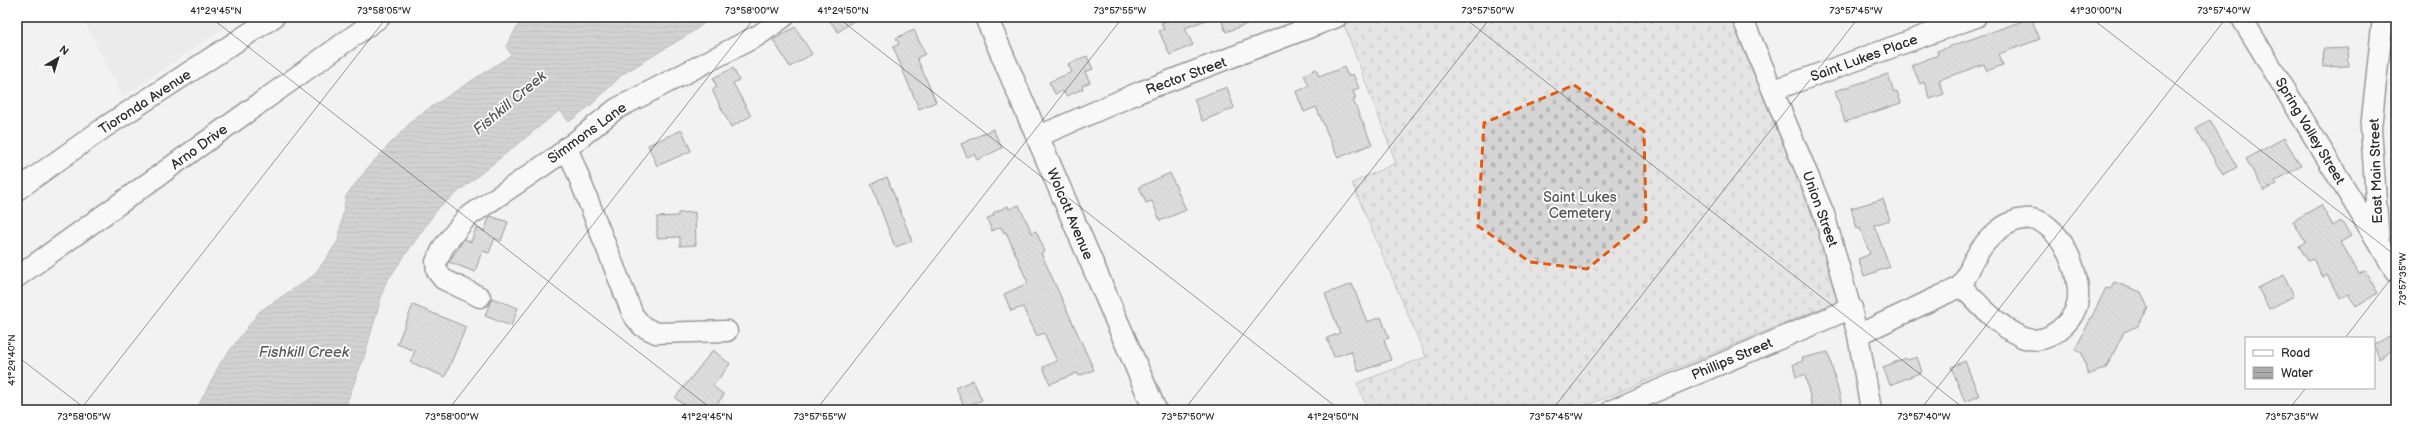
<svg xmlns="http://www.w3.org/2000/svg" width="2413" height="427" font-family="'Balsamiq Sans',sans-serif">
<defs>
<pattern id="cemetery-stones" width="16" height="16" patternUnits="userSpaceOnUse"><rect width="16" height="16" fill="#d5d5d5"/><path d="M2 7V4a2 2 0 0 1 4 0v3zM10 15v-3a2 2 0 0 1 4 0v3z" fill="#b7b7b7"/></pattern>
<pattern id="water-rules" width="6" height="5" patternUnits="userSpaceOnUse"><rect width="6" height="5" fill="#ababab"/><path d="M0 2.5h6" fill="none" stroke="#8b8b8b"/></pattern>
<pattern id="building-back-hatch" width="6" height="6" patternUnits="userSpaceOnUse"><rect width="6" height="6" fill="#c1c1c1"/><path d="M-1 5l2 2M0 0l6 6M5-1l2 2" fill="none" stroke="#a6a6a6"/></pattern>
</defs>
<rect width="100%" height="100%" fill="#f2f2f2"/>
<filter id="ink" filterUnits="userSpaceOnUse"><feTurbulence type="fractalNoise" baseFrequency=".025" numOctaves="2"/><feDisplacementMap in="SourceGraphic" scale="8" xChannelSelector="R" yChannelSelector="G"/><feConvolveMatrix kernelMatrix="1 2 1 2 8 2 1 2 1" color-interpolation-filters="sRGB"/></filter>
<g filter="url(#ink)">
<path fill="#e3e3e3" d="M82,17H240L123,97Z"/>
<path fill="url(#cemetery-stones)" stroke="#808080" d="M1359,17H1742L1774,90L1843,299L1576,410H1368L1357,383L1426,357L1352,183L1396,163L1343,22Z"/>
<path fill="url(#water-rules)" stroke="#787878" d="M523,17H712L694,31L623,74L591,105L569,122L560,110L438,208L385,284L364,357L344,410H196L221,362L260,311L313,276L325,260L338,241L346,196L370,165L416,117L511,55L506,46Z"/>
<path fill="url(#building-back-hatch)" stroke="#2b2b2b" d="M827,17H859L838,32Z
M1176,17L1211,18L1185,28L1193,45L1170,55L1159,31L1164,29L1161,23Z
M1220,17H1263V18L1226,32Z
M2031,18L2040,39L1999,54L2003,65L1987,71L1984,64L1939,80L1944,94L1930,99L1924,82L1920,84L1912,65L1938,55L1937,51Z
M795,27L812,54L790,67L773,40Z
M914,30L925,54L917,58L936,102L919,109L893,47L899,44L896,38Z
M2348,48L2349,66L2324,67L2323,49Z
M1087,56L1093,69L1085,72L1090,82L1082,86L1083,89L1066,96L1063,91L1055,94L1049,82L1072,72L1068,64Z
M1344,67L1348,76L1353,74L1359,88L1353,91L1356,99L1353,100L1372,144L1338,158L1316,107L1304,112L1296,92L1309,86L1304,75L1316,69L1319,77Z
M733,68L739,80L733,83L751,116L731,127L712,90L717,87L713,78Z
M1888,74L1894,92L1897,91L1901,103L1845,122L1835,91Z
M1227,87L1234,108L1202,121L1194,99Z
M2210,120L2237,167L2223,175L2196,128Z
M993,129L1002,148L977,160L974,154L967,157L961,144Z
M682,130L691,151L657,166L648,145Z
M2284,138L2301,166L2275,181L2277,184L2264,191L2246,159Z
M1170,173L1186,210L1160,221L1152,201L1146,203L1139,187Z
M887,177L912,241L895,247L871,184Z
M1883,199L1890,220L1874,225L1890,267L1864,276L1858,259L1870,254L1860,228L1857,229L1851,208Z
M1019,205L1032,233L1036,231L1045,251L1041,253L1094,370L1079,376L1077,373L1050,384L1043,367L1057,361L1044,333L1037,336L1023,307L1011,311L1004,294L1028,283L1006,232L1004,233L1001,227L992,231L987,219L994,215L993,213L1008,206L1009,209Z
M2321,205L2333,226L2341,221L2351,236L2341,242L2359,274L2365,271L2378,293L2356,306L2348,294L2340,299L2327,275L2323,277L2313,259L2308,261L2299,246L2305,242L2293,221Z
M695,212L696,245L680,246V237L657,238V217L678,216V213Z
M490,216L508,222L501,241L495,238L489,253L482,251L475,272L449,262L464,239L471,242L476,228L484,231Z
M2284,275L2294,296L2269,309L2258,288Z
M2114,282L2141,292L2148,308L2138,326L2124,332L2106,368L2088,375L2082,353L2075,350L2106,288L2110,289Z
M1352,284L1367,322L1381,317L1389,338L1384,340L1391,360L1359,372L1351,351L1334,357L1327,338L1340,333L1325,294Z
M492,298L518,308L511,326L485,316Z
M413,305L466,327L445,377L410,362L415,351L397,344Z
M2396,332V348L2379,359L2374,345Z
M713,350L730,364L713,386L724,395L712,410H691L675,398Z
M1828,352L1842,405L1813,410L1805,375L1796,377L1793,364L1803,361L1802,358Z
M1917,357L1922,372L1890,385L1883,367L1906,358L1907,360Z
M1965,361L1979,396L1965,402L1951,367Z
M973,380L982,400L964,407L956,388Z"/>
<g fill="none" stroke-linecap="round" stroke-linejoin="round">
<g stroke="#2b2b2b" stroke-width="23">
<path id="minor" d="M1742,17L1824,214L1858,335L1871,410
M2241,17L2379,244
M2383,17L2371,128L2379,244L2396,272
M1774,90L1976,17
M1037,137L1140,92L1337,17
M567,147L633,315L642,326L656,333L727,331
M17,190L105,127L274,17
M17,277L380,17
M480,297L443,279L437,271L436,262L444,246L466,218L556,157L616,109L759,35L784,17
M1858,335C1885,322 1913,309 1940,296C1946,293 1957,290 1961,285C1967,278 1970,266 1975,258C1985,240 2004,220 2025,219C2059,215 2084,278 2077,305C2073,319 2061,330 2050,336C2040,341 2027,341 2018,335C1996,324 1978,303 1961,286
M1612,410L1852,308"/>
</g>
<g stroke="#2b2b2b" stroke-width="25">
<path id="major" d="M986,17L1155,410"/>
</g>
<use href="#minor" stroke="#fff" stroke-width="20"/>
<use href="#major" stroke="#fff" stroke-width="22"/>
</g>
</g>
<path d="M0 0H2413V427H0ZM1574,85L1644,131L1646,221L1587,269L1530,262L1478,226L1484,123Z" fill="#f2f2f2" fill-opacity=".55" fill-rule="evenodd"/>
<path fill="none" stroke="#e8590c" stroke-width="3" stroke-dasharray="8 5" stroke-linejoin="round" d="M1574,85L1644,131L1646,221L1587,269L1530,262L1478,226L1484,123Z"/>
<path fill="none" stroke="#2b2b2b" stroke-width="1" stroke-opacity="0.45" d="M210,17L713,410M837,17L1340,410M1463,17L1966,410M2090,17L2396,256M17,20L19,17M2345,338L2396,272M17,356L87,410M80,410L387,17M448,410L755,17M816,410L1123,17M1184,410L1491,17M1552,410L1859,17M1920,410L2227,17M2288,410L2306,388"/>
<g text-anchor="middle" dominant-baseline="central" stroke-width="3.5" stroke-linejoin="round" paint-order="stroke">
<g font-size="14" fill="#2b2b2b" stroke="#fff">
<text transform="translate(1864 58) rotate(-20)">Saint Lukes Place</text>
<text transform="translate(1186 76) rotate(-20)">Rector Street</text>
<text transform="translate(145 102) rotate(-33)">Tioronda Avenue</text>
<text transform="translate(2310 131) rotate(59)">Spring Valley Street</text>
<text transform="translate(587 133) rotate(-36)">Simmons Lane</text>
<text transform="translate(199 147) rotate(-36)">Arno Drive</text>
<text transform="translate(2376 171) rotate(-92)">East Main Street</text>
<text transform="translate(1820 209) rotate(70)">Union Street</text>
<text transform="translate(1070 214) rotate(67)">Wolcott Avenue</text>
<text transform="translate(1732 359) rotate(-23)">Phillips Street</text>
</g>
<g font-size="14" fill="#565656" stroke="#fff">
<text x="1580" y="197">Saint Lukes<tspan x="1580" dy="16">Cemetery</tspan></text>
</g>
<g font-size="15" font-style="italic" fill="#585858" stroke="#fff">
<text transform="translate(510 103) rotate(-40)">Fishkill Creek</text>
<text x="304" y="352">Fishkill Creek</text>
</g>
</g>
<rect width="2413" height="427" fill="none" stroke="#fff" stroke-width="44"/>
<rect x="2245" y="337" width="130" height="52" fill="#ffffff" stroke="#aaaaaa"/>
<rect x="2253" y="350" width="20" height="6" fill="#ffffff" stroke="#aaaaaa"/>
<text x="2281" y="357" font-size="12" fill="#2b2b2b">Road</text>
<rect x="2253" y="367" width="20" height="12" fill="url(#water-rules)" stroke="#aaaaaa"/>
<text x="2281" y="377" font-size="12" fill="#2b2b2b">Water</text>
<g transform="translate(58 58) rotate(38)" stroke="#ffffff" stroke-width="3" paint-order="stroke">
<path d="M0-3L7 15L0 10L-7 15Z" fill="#2b2b2b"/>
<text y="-6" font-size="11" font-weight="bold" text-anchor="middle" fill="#2b2b2b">N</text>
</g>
<rect x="22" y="22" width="2369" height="383" fill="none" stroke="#2b2b2b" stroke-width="1.5"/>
<g font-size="10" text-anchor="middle" fill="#2b2b2b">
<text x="216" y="14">41°29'45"N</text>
<text x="384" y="14">73°58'05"W</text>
<text x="752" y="14">73°58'00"W</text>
<text x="843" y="14">41°29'50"N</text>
<text x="1120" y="14">73°57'55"W</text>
<text x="1488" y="14">73°57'50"W</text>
<text x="1856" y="14">73°57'45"W</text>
<text x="2096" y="14">41°30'00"N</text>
<text x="2224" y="14">73°57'40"W</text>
<text transform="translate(2402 279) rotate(-90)" y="4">73°57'35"W</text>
<text transform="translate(11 360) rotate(-90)" y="4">41°29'40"N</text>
<text x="84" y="420">73°58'05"W</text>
<text x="452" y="420">73°58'00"W</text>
<text x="707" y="420">41°29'45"N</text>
<text x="820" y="420">73°57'55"W</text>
<text x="1188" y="420">73°57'50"W</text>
<text x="1333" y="420">41°29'50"N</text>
<text x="1556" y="420">73°57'45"W</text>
<text x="1924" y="420">73°57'40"W</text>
<text x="2292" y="420">73°57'35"W</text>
</g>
</svg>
